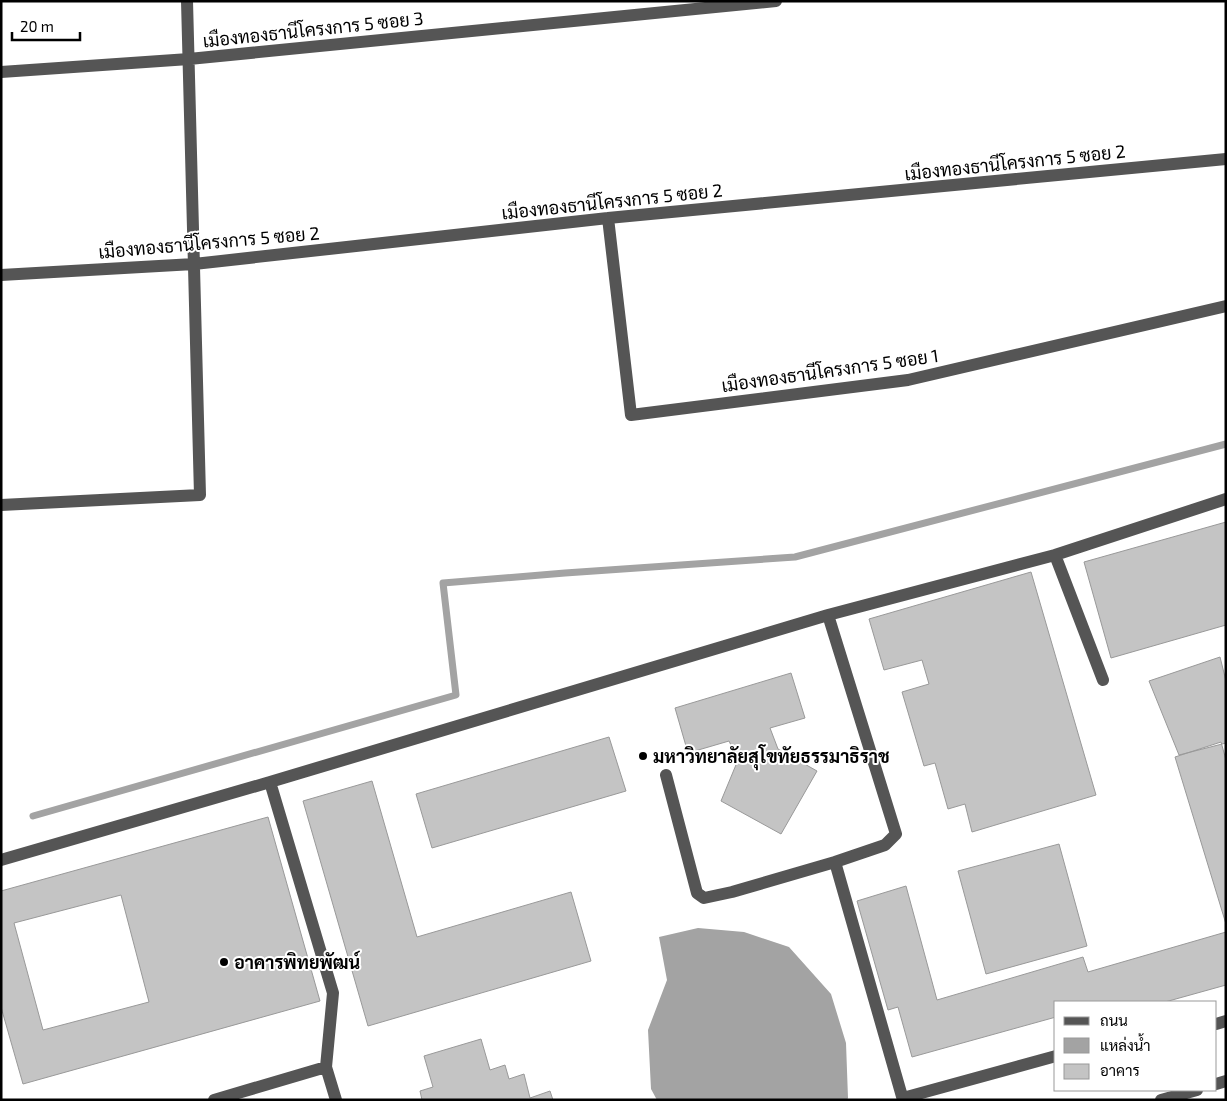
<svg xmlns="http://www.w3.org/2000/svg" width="1227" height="1101" font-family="'Exo 2',Sarabun,sans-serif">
<rect width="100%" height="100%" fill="#fff"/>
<path fill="#a3a3a3" d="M698,928L744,932L789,947L831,994L846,1043L848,1098L847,1100H657L651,1089L648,1030L667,980L659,937Z"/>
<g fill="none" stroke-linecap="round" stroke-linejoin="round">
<path stroke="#a3a3a3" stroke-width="7" d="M33,816L456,695L443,583L565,573L795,557L1226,444"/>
</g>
<path fill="#c4c4c4" stroke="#999" fill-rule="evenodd" d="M1226,522V625L1111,658L1084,562Z
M1031,572L1096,795L972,832L965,804L948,809L935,763L924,766L902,692L929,684L922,660L884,670L869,619Z
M1220,657L1226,681V743L1179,755L1149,681Z
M791,673L805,718L770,728L778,749L817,771L781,834L721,801L738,760L729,741L688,753L675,708Z
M609,737L626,791L432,848L416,794Z
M1221,742L1226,760V924L1175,757Z
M372,781L417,937L571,892L591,961L368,1026L303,801Z
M268,817L320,1001L23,1084L1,1007V891ZM121,895L149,1002L43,1030L14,923Z
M1059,844L1087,946L986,974L958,871Z
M906,886L937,1000L1083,957L1088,972L1226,932V985L1165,1002H1056V1017L912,1057L898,1007L888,1010L857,901Z
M481,1039L490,1070L505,1065L509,1079L524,1074L530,1098L550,1091L553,1100H422L420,1091L433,1087L424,1056Z"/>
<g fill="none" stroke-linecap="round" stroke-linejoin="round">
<path stroke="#555" stroke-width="12" d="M1,72L189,59L776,1
M608,218L631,415L908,380L1226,306
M1,275L194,264L608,218L1226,159
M1,505L200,495L187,1
M1055,555L1103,680
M666,775L697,893L704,898L732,892L835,862L885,845L896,834L828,615
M270,782L333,993L326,1067L336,1100
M1,860L270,782L828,615L1055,555L1226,499
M835,862L903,1100
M1216,1024L1226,1021
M1216,1084L1226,1081
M903,1098L1056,1056
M214,1100L326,1067
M1161,1100L1197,1090"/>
</g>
<g fill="#000" stroke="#fff" stroke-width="2">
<circle cx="643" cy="756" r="5"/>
<circle cx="224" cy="962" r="5"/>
</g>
<g text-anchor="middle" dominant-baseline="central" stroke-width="4" stroke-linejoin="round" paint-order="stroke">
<g font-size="18" fill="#000" stroke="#fff">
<text transform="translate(313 29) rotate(-6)">เมืองทองธานีโครงการ 5 ซอย 3</text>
<text transform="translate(1015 162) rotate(-6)">เมืองทองธานีโครงการ 5 ซอย 2</text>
<text transform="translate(612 201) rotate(-6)">เมืองทองธานีโครงการ 5 ซอย 2</text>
<text transform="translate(209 242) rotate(-5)">เมืองทองธานีโครงการ 5 ซอย 2</text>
<text transform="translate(830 370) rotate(-8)">เมืองทองธานีโครงการ 5 ซอย 1</text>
</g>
<g font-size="18" font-weight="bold" fill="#000" stroke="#fff" text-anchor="start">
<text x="653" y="756">มหาวิทยาลัยสุโขทัยธรรมาธิราช</text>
<text x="234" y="962">อาคารพิทยพัฒน์</text>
</g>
</g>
<rect width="1227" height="1101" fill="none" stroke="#000000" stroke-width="5"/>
<rect x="1054" y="1001" width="162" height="90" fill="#ffffff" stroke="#999999"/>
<rect x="1064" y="1017" width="25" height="8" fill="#555555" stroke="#999999"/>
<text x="1100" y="1026" font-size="15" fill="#000000">ถนน</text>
<rect x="1064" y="1038" width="25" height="15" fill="#a3a3a3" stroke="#999999"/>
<text x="1100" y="1051" font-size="15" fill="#000000">แหล่งน้ำ</text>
<rect x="1064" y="1064" width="25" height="15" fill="#c4c4c4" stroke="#999999"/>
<text x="1100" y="1076" font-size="15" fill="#000000">อาคาร</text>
<path d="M12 32v8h68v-8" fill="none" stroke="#000000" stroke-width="2.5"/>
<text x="20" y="32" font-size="15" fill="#000000" stroke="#ffffff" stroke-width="4" paint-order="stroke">20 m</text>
</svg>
